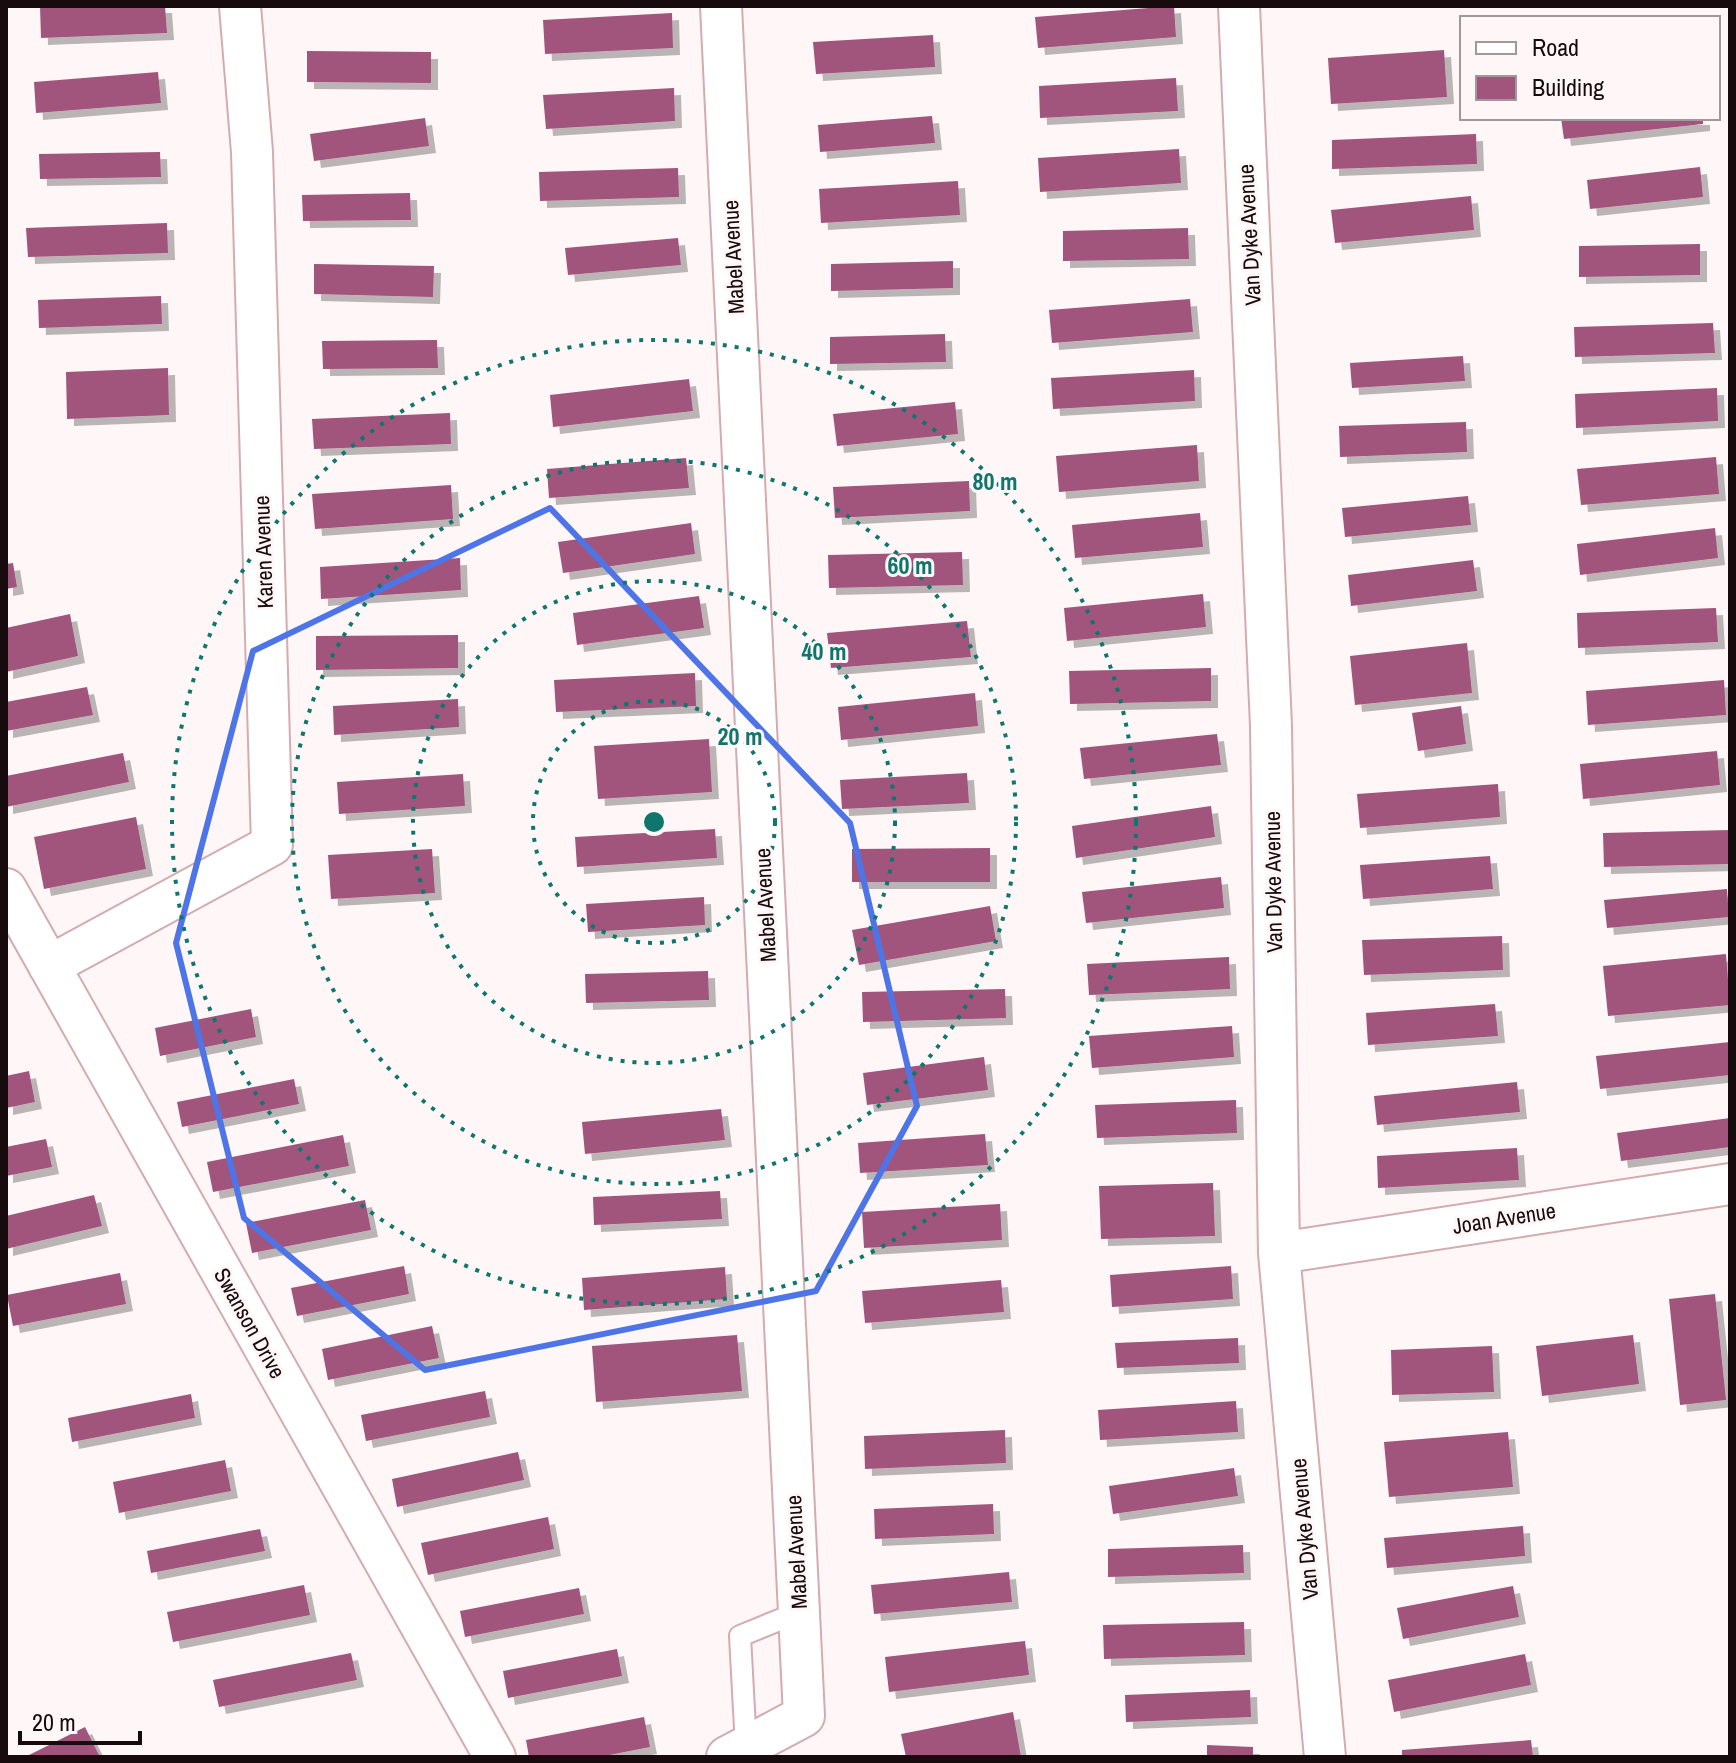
<svg xmlns="http://www.w3.org/2000/svg" width="1736" height="1763" font-family="'Archivo Narrow',sans-serif">
<defs>
<filter id="shadow"><feDropShadow dx="7" dy="7" stdDeviation="0" flood-color="#0004"/></filter>
</defs>
<rect width="100%" height="100%" fill="#fff6f7"/>
<path fill="#a1547c" filter="url(#shadow)" d="M40,6H165L167,33L41,38Z
M1174,6L1176,37L1038,48L1035,17Z
M672,13L673,48L545,54L543,20Z
M933,35L935,67L816,74L813,42Z
M1444,50L1447,97L1331,104L1328,58Z
M307,51L431,52V83L307,82Z
M158,72L161,103L36,113L34,82Z
M1176,78L1178,111L1040,118L1039,86Z
M674,88L675,121L546,129L543,95Z
M932,116L935,143L820,152L818,125Z
M425,118L429,146L314,161L310,134Z
M1561,118H1703V124L1564,139Z
M1476,134L1477,164L1332,169V140Z
M1179,149L1181,183L1040,192L1038,158Z
M160,152L161,177L40,179L39,154Z
M1700,167L1703,197L1590,209L1587,180Z
M678,168L679,197L540,201L539,172Z
M958,181L960,215L821,223L819,189Z
M410,193L411,220L303,221L302,195Z
M1471,196L1474,230L1335,243L1331,210Z
M167,223L168,253L28,257L26,228Z
M1188,228L1189,259L1063,261V231Z
M678,238L681,265L568,275L565,248Z
M1700,244V275L1579,277V246Z
M953,261V288L831,291V264Z
M314,264L434,266L433,297L314,294Z
M161,296L162,324L39,328L38,300Z
M1190,299L1193,332L1052,343L1049,310Z
M1713,323L1715,353L1575,357L1574,327Z
M945,334L946,362L830,364V337Z
M437,340L438,368L323,369L322,341Z
M1463,356L1465,381L1352,388L1350,363Z
M168,368L169,415L67,419L66,372Z
M1194,370L1195,401L1053,409L1051,378Z
M689,379L693,411L553,427L550,395Z
M1717,388L1718,421L1576,428L1575,394Z
M955,402L958,434L837,446L833,414Z
M450,413L451,444L314,449L312,419Z
M1466,422L1467,452L1340,457L1339,426Z
M1197,445L1199,481L1059,492L1056,456Z
M1716,457L1719,494L1581,505L1577,469Z
M686,458L689,488L549,498L547,469Z
M969,481L970,511L835,518L833,487Z
M451,485L453,519L315,529L312,494Z
M1468,496L1471,525L1345,537L1342,508Z
M1200,513L1203,547L1075,558L1072,525Z
M691,523L695,554L563,573L558,542Z
M1715,528L1718,558L1580,575L1577,544Z
M962,552L963,585L829,588L828,555Z
M460,558L461,590L321,599L320,567Z
M1473,560L1477,591L1351,606L1348,575Z
M13,563L17,587L6,589V564Z
M1203,594L1206,627L1067,641L1064,608Z
M699,596L704,628L577,645L573,613Z
M1716,608L1718,642L1578,648L1577,613Z
M70,614L78,656L6,672V628Z
M967,621L971,657L831,668L827,633Z
M458,635V668L316,670V636Z
M1467,643L1472,693L1355,705L1350,656Z
M1211,668V701L1070,704L1069,671Z
M695,673L696,706L556,712L554,680Z
M1724,680L1726,715L1588,725L1586,691Z
M87,687L93,715L6,731V702Z
M975,693L978,726L841,740L838,707Z
M458,699L459,727L334,735L333,706Z
M1461,706L1466,744L1418,751L1412,713Z
M1217,734L1221,765L1084,779L1080,748Z
M709,739L712,792L598,799L594,746Z
M1717,751L1720,785L1583,799L1580,764Z
M123,753L129,782L6,807V776Z
M967,773L969,803L842,809L840,780Z
M463,774L465,806L339,814L337,782Z
M1498,784L1500,817L1360,828L1357,794Z
M1211,806L1215,837L1076,858L1072,826Z
M136,817L146,869L44,889L34,837Z
M715,829L717,858L577,867L575,837Z
M1730,830V864L1604,867L1603,833Z
M990,848V882H852V849Z
M432,849L435,893L331,899L328,855Z
M1490,856L1493,889L1363,899L1360,865Z
M1221,877L1224,908L1086,923L1082,892Z
M1727,889L1729,917L1607,928L1604,900Z
M704,897L705,925L588,932L586,904Z
M990,906L996,941L859,965L852,930Z
M1502,936L1503,970L1364,975L1362,940Z
M1726,954L1730,1005L1608,1016L1603,966Z
M1229,957L1230,989L1089,995L1087,964Z
M708,971L709,1000L586,1003L585,974Z
M1005,989L1006,1018L863,1022L862,992Z
M1495,1004L1498,1036L1368,1045L1366,1013Z
M251,1009L256,1037L160,1056L155,1028Z
M1232,1026L1234,1057L1092,1068L1089,1036Z
M1730,1042V1075L1600,1089L1596,1056Z
M984,1057L988,1090L867,1105L863,1073Z
M29,1071L35,1102L6,1108V1076Z
M294,1079L299,1104L182,1127L177,1102Z
M1517,1082L1520,1112L1377,1125L1374,1096Z
M1236,1100L1237,1133L1097,1138L1095,1105Z
M721,1109L725,1140L585,1154L582,1122Z
M1730,1118V1147L1621,1161L1617,1133Z
M985,1134L988,1165L860,1173L858,1143Z
M343,1135L349,1166L213,1192L207,1162Z
M46,1139L52,1167L6,1176V1147Z
M1517,1148L1519,1180L1378,1188L1377,1156Z
M1213,1183L1215,1236L1101,1239L1099,1186Z
M720,1191L722,1219L594,1225L593,1197Z
M94,1195L102,1226L6,1249V1216Z
M365,1200L371,1230L252,1253L246,1223Z
M1000,1204L1002,1240L864,1248L862,1212Z
M404,1266L409,1294L297,1316L291,1288Z
M1231,1266L1233,1299L1112,1307L1110,1275Z
M725,1267L727,1299L584,1310L582,1278Z
M120,1273L126,1304L13,1326L7,1295Z
M1001,1280L1004,1312L865,1323L862,1291Z
M1715,1294L1726,1400L1680,1405L1669,1299Z
M432,1326L439,1358L328,1380L322,1349Z
M737,1335L742,1391L596,1402L592,1346Z
M1633,1335L1639,1384L1542,1396L1536,1346Z
M1238,1338L1239,1363L1117,1368L1115,1343Z
M1492,1346L1494,1392L1392,1395L1391,1350Z
M485,1391L490,1417L366,1441L361,1415Z
M191,1394L195,1418L72,1442L68,1418Z
M1236,1401L1238,1432L1100,1440L1098,1410Z
M1005,1430L1006,1463L865,1469L864,1436Z
M1508,1432L1513,1487L1389,1497L1384,1442Z
M518,1452L524,1480L397,1507L392,1479Z
M225,1460L231,1491L119,1513L113,1482Z
M1234,1468L1238,1496L1113,1514L1109,1486Z
M993,1504L994,1534L875,1539L874,1509Z
M548,1517L554,1549L428,1575L421,1543Z
M1523,1526L1525,1556L1387,1568L1384,1538Z
M260,1529L265,1551L151,1573L147,1551Z
M1243,1545L1244,1573L1108,1577V1549Z
M1009,1572L1012,1602L874,1614L871,1585Z
M304,1585L310,1615L173,1642L167,1612Z
M1513,1586L1519,1617L1403,1639L1397,1608Z
M579,1588L584,1614L465,1637L460,1611Z
M1244,1622L1245,1655L1104,1659L1103,1625Z
M1025,1641L1029,1675L889,1692L885,1657Z
M617,1649L622,1676L508,1698L503,1671Z
M351,1653L357,1680L219,1707L213,1680Z
M1525,1654L1531,1685L1394,1712L1388,1680Z
M1250,1690L1251,1717L1126,1722L1125,1695Z
M1013,1712L1021,1757H906L901,1734Z
M644,1717L650,1747L599,1757H529L526,1740Z
M85,1727L100,1757H25Z
M1531,1740L1533,1757H1402V1750Z
M1207,1745L1253,1747V1757H1207Z"/>
<g fill="none" stroke-linecap="round" stroke-linejoin="round">
<g stroke="#d3acb1" stroke-width="24">
<path id="service" d="M746,1747L740,1636L799,1612"/>
</g>
<g stroke="#d3acb1" stroke-width="44">
<path id="minor" d="M721,6L804,1716L727,1757
M1239,6L1271,726L1279,1253L1325,1757
M6,889L495,1757
M49,966L272,845L252,152L240,6
M1279,1253L1730,1184"/>
</g>
<use href="#service" stroke="#fff" stroke-width="20"/>
<use href="#minor" stroke="#fff" stroke-width="40"/>
</g>
<path fill="none" stroke="#4e75e8" stroke-width="6" stroke-linejoin="round" d="M550,508L850,823L917,1106L816,1291L425,1370L244,1218L176,943L253,651Z"/>
<g fill="none" stroke="#0f766e" stroke-width="4" stroke-dasharray="4 8">
<circle cx="654" cy="822" r="121"/>
<circle cx="654" cy="822" r="241"/>
<circle cx="654" cy="822" r="362"/>
<circle cx="654" cy="822" r="482"/>
</g>
<g text-anchor="middle" dominant-baseline="central" stroke-width="6" stroke-linejoin="round" paint-order="stroke">
<g font-size="22" fill="#180b0d" stroke="#fff6f7">
<text transform="translate(1249 235) rotate(-93)">Van Dyke Avenue</text>
<text transform="translate(733 257) rotate(-93)">Mabel Avenue</text>
<text transform="translate(263 552) rotate(-92)">Karen Avenue</text>
<text transform="translate(1273 882) rotate(-91)">Van Dyke Avenue</text>
<text transform="translate(765 905) rotate(-93)">Mabel Avenue</text>
<text transform="translate(1504 1218) rotate(-9)">Joan Avenue</text>
<text transform="translate(250 1323) rotate(61)">Swanson Drive</text>
<text transform="translate(1304 1529) rotate(-95)">Van Dyke Avenue</text>
<text transform="translate(796 1552) rotate(-93)">Mabel Avenue</text>
</g>
</g>
<circle cx="654" cy="822" r="12" fill="#0f766e" stroke="#fff6f7" stroke-width="4"/>
<g font-size="24" text-anchor="middle" font-weight="bold" fill="#0f766e" stroke="#fff6f7" stroke-width="6" stroke-linejoin="round" paint-order="stroke">
<text x="995" y="490">80 m</text>
<text x="910" y="574">60 m</text>
<text x="824" y="660">40 m</text>
<text x="740" y="745">20 m</text>
</g>
<rect width="1736" height="1763" fill="none" stroke="#180b0d" stroke-width="16"/>
<rect x="1460" y="16" width="260" height="104" fill="#fff6f7" stroke="#a39899" stroke-width="2"/>
<rect x="1476" y="42" width="40" height="12" fill="#ffffff" stroke="#a39899" stroke-width="2"/>
<text x="1532" y="56" font-size="24" fill="#180b0d">Road</text>
<rect x="1476" y="76" width="40" height="24" fill="#a1547c" stroke="#a39899" stroke-width="2"/>
<text x="1532" y="96" font-size="24" fill="#180b0d">Building</text>
<path d="M20 1731v12h120v-12" fill="none" stroke="#180b0d" stroke-width="4"/>
<text x="32" y="1731" font-size="24" fill="#180b0d" stroke="#fff6f7" stroke-width="6" paint-order="stroke">20 m</text>
</svg>
